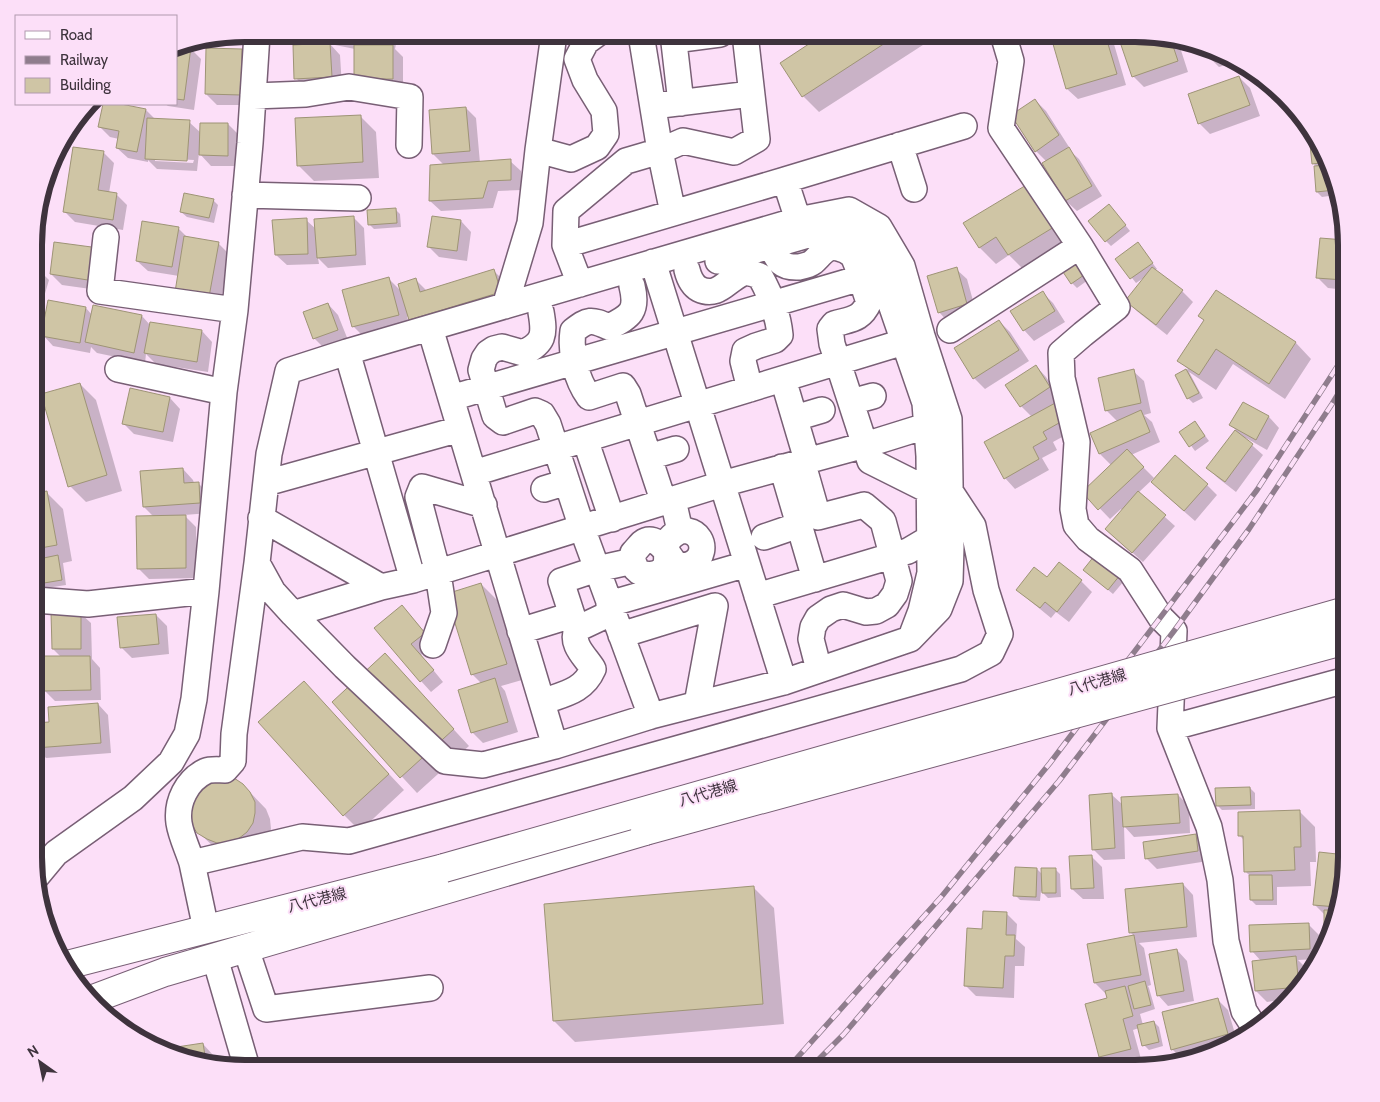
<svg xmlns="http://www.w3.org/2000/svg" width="1380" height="1102" font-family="Cabin,'Noto Sans JP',sans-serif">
<rect width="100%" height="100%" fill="#fcdff8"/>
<path fill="#0003" fill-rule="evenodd" d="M316,34H398L395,49L403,57V89L366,90L355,49L330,44L340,55L342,87L306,89L296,78L327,44Z
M826,34H940L819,112L803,96L781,63Z
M1055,34H1111L1126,85L1078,99L1067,89L1052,38L1057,36Z
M1148,34L1178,41L1188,72L1144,87L1133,76L1122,43Z
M176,46L190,48L201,59L194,110L168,106L165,104H176Z
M1206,48L1216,50L1235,62L1219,67L1208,56Z
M242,50L253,61L251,105H217L206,94Z
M1239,77L1250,88L1260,116L1210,134L1199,123Z
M1035,100L1046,111L1069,147L1067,148L1079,159L1102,196L1077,211L1066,201L1044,163L1047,162L1036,151Z
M104,104H114L146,110L156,120L189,122L201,133L228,124L239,135L238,166H211L199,153L197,171L157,169L148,160V162L128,158L117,148L119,139L110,137L99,126ZM155,158L194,160L193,163L155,161Z
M466,108L476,118L480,163L510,161L521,171L522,190L498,191L493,208L441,211L430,201L444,165L433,154Z
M360,116L376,132L379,178L314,181L298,165Z
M1310,137L1330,164L1336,195L1322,197L1317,192V167L1313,163Z
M103,152L114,163L109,193L116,194L127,205L123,230L75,222L64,211Z
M47,185L49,187L42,204L41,203Z
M1028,185L1069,243L1025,271L1009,255L996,264L980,248L965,224Z
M213,200L218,205L214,223L187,217L181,212Z
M395,209L400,214L401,227L374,229L369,224Z
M1114,211L1130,231L1111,246L1106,241Z
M353,217L364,228L366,265L328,268L318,258L319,264L287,265L276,255L306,220L316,229Z
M461,221L471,232L467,261L439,257L429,247Z
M178,228L188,238L218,243L229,254L220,307L179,276L148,271L137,261Z
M1321,240L1345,241L1346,290L1328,288L1318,278Z
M56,243L105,291L62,285L51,274Z
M1138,244L1157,269L1155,270L1182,291L1193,302L1167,335L1138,312L1127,301L1145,277L1136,283L1117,259Z
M1076,264L1088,280L1077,288L1072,283Z
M35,269H38L49,280L36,324Z
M956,269L967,279L977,315L949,323L939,312Z
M493,270L504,281L510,302L420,330L407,316L409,325L364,337L354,327L344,291L389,279L401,291L416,280L427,291Z
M1216,291L1296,343L1311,359L1285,399L1233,364L1216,390L1189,372L1203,398L1193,403L1188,398L1176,376L1188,369L1179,361L1205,321L1200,316Z
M1043,293L1053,303L1065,322L1034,341L1024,330Z
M328,304L338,315L348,340L325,349L314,338Z
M86,308L92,315L142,316L150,325L202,331L212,342L208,372L156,364L146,354L145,363L97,353L91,347L90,353L53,346L43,335Z
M999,321L1010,332L1029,361L985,389L974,378Z
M1036,366L1046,377L1060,398L1075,430L1053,442L1057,450L1042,458L1049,470L1015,489L1005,478L1032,417L1021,406Z
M1133,371L1144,381L1151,413L1144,415L1152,422L1160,442L1131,455L1154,478L1138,493L1175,526L1143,562L1117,539L1122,510L1121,509L1110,519L1084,492L1112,466L1100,454L1091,434L1118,422L1106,410Z
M80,384L96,400L122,491L86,502L70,486Z
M170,398L180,409L173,442L134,434L123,423Z
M1243,403L1269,417L1279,428L1267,450L1246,438L1245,439L1263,455L1236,492L1218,478L1208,468L1236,430L1231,425Z
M1195,422L1209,441L1195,451L1181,432Z
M183,469L193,480L194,483H198L209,494L210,513L184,515L196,527L197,578L149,579L138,568L154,517L144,507Z
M1207,485L1217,495L1195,521L1163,493Z
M47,493L63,509L72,561L63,563L66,585L40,589L35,611V495Z
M1059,564L1081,581L1092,592L1069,622L1056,612L1051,618L1029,600L1018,590L1047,579Z
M1090,575L1119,576L1124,581L1113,594Z
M481,584L497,600L522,680L501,686L505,691L518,732L483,743L472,732L482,684L472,674Z
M402,606L435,644L421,655L443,682L431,692L421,681L376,628Z
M80,613L91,623L92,659L100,668L101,700L55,701L44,690L61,657L53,649Z
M156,615L167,626L169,654L132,658L121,647Z
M385,655L469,746L417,793L333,702Z
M304,683L404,790L360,831L344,815Z
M98,704L108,715L111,753L46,758L36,747L35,725L50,723Z
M243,785L266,809L270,819L271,829L268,839L215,848L198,832Z
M1250,788L1255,793V809L1222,810L1217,805Z
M1112,795L1123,805L1178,795L1189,806L1190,833L1134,837L1124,826L1125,859L1104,860L1093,849Z
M1299,811L1315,827L1316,862H1310L1311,886L1277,887V905H1256L1251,900V877L1245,871L1244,840L1239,835Z
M1195,836L1206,846L1208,861L1157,869L1146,858Z
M1091,856L1102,867L1104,899H1083L1072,889Z
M1037,869L1043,875L1055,869L1060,874L1061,897L1048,898L1041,891L1040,901L1020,900L1015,895Z
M1346,870L1330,938L1326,944L1325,915L1314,904Z
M1183,884L1193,895L1197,937L1139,943L1144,948L1151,985L1148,986L1149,988L1155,1009L1140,1014L1143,1025L1154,1022L1159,1027L1163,1046L1149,1050L1144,1045L1139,1028L1133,1030L1141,1059L1111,1067L1100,1056L1109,999L1106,994L1095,983L1088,945L1135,937L1130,932Z
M753,887L774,908L784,1024L575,1042L554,1021Z
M1006,913L1017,924L1016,939L1025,947L1024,966H1015L1014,998L976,996L965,985L984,930Z
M1308,924L1319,935L1320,954L1316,959L1298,960L1306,968V975L1293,996L1289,999L1267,1002L1256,991L1261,961L1252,951Z
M1177,950L1187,961L1194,1001L1168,1006L1158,995Z
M1217,999L1228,1010L1236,1037L1219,1050L1182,1059L1172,1049Z
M203,1044L213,1055L215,1064L172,1054L171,1049Z
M1021,1064H1066L1070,1068H1021Z"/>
<path fill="#cfc5a5" stroke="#9e9476" d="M341,34H379L378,41Z
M824,34H899L802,97L780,63Z
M1060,34H1105L1117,74L1066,89L1051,37Z
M1144,34L1171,40L1178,61L1132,77L1120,42Z
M330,43L332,77L294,79L293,45Z
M177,45L191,47L184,100L176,99Z
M354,45H393V79H354Z
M206,48L242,49L241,95L205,94Z
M1205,48L1216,50L1221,53L1207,57Z
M1239,76L1250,105L1198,124L1188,94Z
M1035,99L1059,135L1035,152L1011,115Z
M103,104H121L146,109L137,152L116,148L119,131L98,127Z
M466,107L470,151L432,154L429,110Z
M361,115L363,162L297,166L295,118Z
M147,118L190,120L187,161L145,159Z
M200,123H228V156L199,155Z
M1309,135L1328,162L1312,164Z
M73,147L104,151L98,190L117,193L113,220L63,212Z
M1069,147L1092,186L1065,201L1042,163Z
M511,159V180L488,181L483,198L429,201L430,165Z
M1330,165L1335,190L1316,192L1314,166Z
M1028,184L1054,227L1008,255L996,237L979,248L963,223Z
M184,193L214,199L209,218L180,212Z
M1109,204L1126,225L1105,242L1088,221Z
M396,208L397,223L368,225L367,210Z
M354,216L356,255L317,258L314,219Z
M432,216L461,220L457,251L427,247Z
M307,218L308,254L275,255L272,220Z
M142,221L179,227L172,267L136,261Z
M184,236L219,242L209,297L175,292Z
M1320,238L1345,240L1346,265H1345L1344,280L1316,278Z
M54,242L99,248L94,281L50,274Z
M1138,242L1153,263L1130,279L1115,259Z
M1076,262L1084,275L1071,284L1063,272Z
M957,267L967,304L938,313L927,276Z
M1152,267L1183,290L1156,325L1125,301Z
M494,269L501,292L409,320L398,284L416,278L420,292Z
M389,277L399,315L352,327L342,290Z
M1216,290L1296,342L1269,384L1216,349L1199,375L1177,361L1204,320L1198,316Z
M1043,291L1055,311L1023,331L1010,311Z
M48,300L86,307L80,343L41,336Z
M328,303L338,330L313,339L303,312Z
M93,305L142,315L134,353L85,342Z
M999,320L1019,350L973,379L954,348Z
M150,322L202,330L197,362L144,353Z
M1036,365L1050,387L1020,407L1005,385Z
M1134,369L1141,403L1105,411L1098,378Z
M1186,369L1199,393L1187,399L1175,375Z
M80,383L107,475L68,487L41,394Z
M130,388L170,397L163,432L122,424Z
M1057,402L1066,419L1043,432L1047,439L1033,447L1039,459L1004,479L984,442Z
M1243,402L1269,416L1256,440L1229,425Z
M1141,410L1150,432L1099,454L1090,433Z
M1195,421L1205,436L1189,447L1179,432Z
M1235,430L1253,444L1225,482L1206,468Z
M1127,449L1144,467L1098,510L1082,492Z
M1175,455L1208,484L1184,511L1151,482Z
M183,468L184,483L199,482L200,503L143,507L140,471Z
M47,491L57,545L35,549V493Z
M1138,491L1166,515L1132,553L1105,529Z
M186,515V568L137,569L136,516Z
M58,555L62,580L44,583L39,559Z
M1095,555L1120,575L1108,590L1083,570Z
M1059,562L1082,580L1057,612L1045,602L1040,608L1016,590L1034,567L1047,577Z
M481,583L507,664L471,675L446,594Z
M402,605L425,633L411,644L434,670L420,682L374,628Z
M81,611V649H52L51,612Z
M156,614L159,644L120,648L117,617Z
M385,653L454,729L400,778L332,702Z
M42,656H90L91,690L43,691Z
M495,678L508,722L471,733L458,690Z
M304,681L389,774L343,816L258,722Z
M98,703L101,743L35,748V723L49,722L48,707Z
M212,778H234L243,784L250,792L255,802V813L253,823L247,832L238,839L228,843H217L207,839L197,833L191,823L190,801Z
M1250,787L1251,805L1216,806L1215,788Z
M1112,793L1115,848L1092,850L1089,795Z
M1178,794L1180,823L1123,827L1121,797Z
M1300,810L1301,847H1294L1295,870L1244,872L1243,836H1238V812Z
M1196,834L1198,851L1145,859L1143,842Z
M1319,852L1346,855V870L1340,894H1338L1337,907L1313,905Z
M1092,855L1094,888L1071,889L1069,856Z
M1015,867L1037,868L1036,897L1013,896Z
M1041,868H1056V893H1042Z
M1249,875H1272L1273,900H1250Z
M1183,883L1187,927L1129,933L1125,889Z
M754,886L763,1004L553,1021L544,904Z
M1324,910H1336L1330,938L1326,944H1324Z
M983,911L1007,912L1006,935H1015L1014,956H1005L1003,988L964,986L967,928L982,929Z
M1309,923L1310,949L1250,952L1249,925Z
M1134,935L1141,975L1094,983L1087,944Z
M1177,949L1184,991L1157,996L1149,954Z
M1296,956L1299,987L1255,991L1252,961Z
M1145,981L1151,1005L1134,1009L1128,986Z
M1125,986L1133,1016L1123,1019L1131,1049L1099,1057L1085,1004L1107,998L1105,991Z
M1218,998L1228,1034L1171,1050L1162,1012Z
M1154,1021L1159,1042L1142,1046L1137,1025Z
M203,1043L206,1062L171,1053L170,1048Z
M1165,1056L1167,1062L1144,1066L1142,1062Z
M1020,1063H1066V1068H1020Z"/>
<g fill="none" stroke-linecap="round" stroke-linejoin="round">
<g stroke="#785f75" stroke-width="28">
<path id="minor" d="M641,34L660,151L673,213
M673,34L681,103
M1003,34L1011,61L1001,128L1080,246L1117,307L1083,334L1061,353L1062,378L1077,442L1073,509L1076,525L1088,539L1130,570L1161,618L1174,631L1170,728L1209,827L1220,880L1226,941L1244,1011L1253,1025
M674,40L720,34
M253,96L306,94L349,87L410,97L409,145
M653,106L751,94
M900,145L914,189
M538,150L571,159L597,147L606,134L604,111L585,80L577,59L586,42L597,34
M785,180L964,126
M245,195L358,198
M849,210L879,227L902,266L922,336L949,419L951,547L950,581L939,609L910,639L784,682L651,716L555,746L483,765L445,761L345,667L293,614L273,592L257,563L269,454L288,371L347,352L798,220Z
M106,237L100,291L235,310
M565,245L785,180L798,220
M771,246C778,261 781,268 799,267C804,266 809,265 813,262C821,255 826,245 838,248C843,249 848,251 852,255C857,261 865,292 869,302C861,320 851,319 834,324L830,329L832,344L870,461L930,491
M718,261L832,228L846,229L861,238L873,252L925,403L929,456L930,573L921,611L913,632
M653,262L784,682
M687,270C689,278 692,285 699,289C718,298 726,281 741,274C747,271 754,274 760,276C770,294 778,313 780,335L775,340L756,346L745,351L743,361L750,389
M580,284L565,245L566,211L626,161L660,151L683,141L734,152L757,139L745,34
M632,286C638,311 631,316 609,327C591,319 588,319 573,331C570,353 576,379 589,397L623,386L628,394L664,503
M505,306L530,223L538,150L554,34
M541,312C545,335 544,343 523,353L502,347L494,349L488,353L484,359L481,370L495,416L503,422L535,411L542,414L548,424L582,528L651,716
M430,328L555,746
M950,330L1080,246
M347,352L413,580
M118,369L224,392
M783,379L807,460
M451,398L895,268
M851,402L873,396
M795,418L822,410
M585,439L612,519
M649,457L676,449
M802,461L818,517L864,505L883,521L899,581L895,594L887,605L876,611L866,612L843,605L831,609L818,618L813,627L811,639L819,670
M782,467L815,579
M474,473L920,337
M266,483L460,429
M544,489L567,482
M261,518L381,587
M764,537L799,525
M633,561V553C636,550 639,546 642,543C656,532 669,555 676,565C707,570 709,535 688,531C685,530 682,531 680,531
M257,563L234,734L233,761L225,770C219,770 211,769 206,771C187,780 176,802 179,823C181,836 188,850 192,863L302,837L349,841L961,669L991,653L1000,634L986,590L973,526L950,491
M757,596L908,551L930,538
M35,600L88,604L206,591
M609,604L747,564
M293,614L381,587L413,580L722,484L865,445L942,421
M520,631L572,615L561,581L597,569L633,561C634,564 635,566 636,569C643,577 658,576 664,568C669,561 665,552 667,545C668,538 674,534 680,531L673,500
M621,635L715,606L697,704
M433,645L444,613L438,573L418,497L422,487L484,505
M542,702C563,694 583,692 593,669C586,657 570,645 577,629L613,612
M1170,728L1346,680
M192,863L206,929
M36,877L56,853L133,798L171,762L187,734L194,699L206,591L224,392L235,310L250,143L257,34
M246,949L266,1009L430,988
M215,958L247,1068"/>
</g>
<g stroke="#785f75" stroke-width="30">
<path id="major" d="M67,965L444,868
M93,999L165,972L645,831"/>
</g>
<use href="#minor" stroke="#fff" stroke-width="25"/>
<use href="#major" stroke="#fff" stroke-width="28"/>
<g stroke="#8f7d8d" stroke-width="5.5">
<path id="rail" d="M788,1068L942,896L1050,763L1257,490L1346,353
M810,1068L844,1034L1059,781L1174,631L1249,529L1332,404L1346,381"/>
</g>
<use href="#rail" stroke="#fcdff8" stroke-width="4" stroke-dasharray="11" stroke-linecap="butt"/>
<g stroke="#785f75" stroke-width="30" stroke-linecap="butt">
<path id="major-bridge" d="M645,831L1346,640
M444,868L1346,611"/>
</g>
<use href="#major-bridge" stroke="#fff" stroke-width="28"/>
</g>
<g text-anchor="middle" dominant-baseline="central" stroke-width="4" stroke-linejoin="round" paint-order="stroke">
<g font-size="15" fill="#3e333d" stroke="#fcdff8">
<text transform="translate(1097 682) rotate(-16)">八代港線</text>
<text transform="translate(708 793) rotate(-16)">八代港線</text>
<text transform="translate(317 900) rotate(-14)">八代港線</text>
</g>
</g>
<path d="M0 0H1380V1102H0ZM245 42H1135A203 203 0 0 1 1338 245V857A203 203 0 0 1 1135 1060H245A203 203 0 0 1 42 857V245A203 203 0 0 1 245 42Z" fill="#fcdff8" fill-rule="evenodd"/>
<path fill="none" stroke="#3e333d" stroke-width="6" d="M245 42H1135A203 203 0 0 1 1338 245V857A203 203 0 0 1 1135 1060H245A203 203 0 0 1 42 857V245A203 203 0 0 1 245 42Z"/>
<rect x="15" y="15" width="162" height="90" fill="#fcdff8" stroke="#b09aad"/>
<rect x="25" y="31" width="25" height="8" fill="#ffffff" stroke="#b09aad"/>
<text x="60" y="40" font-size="15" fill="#3e333d">Road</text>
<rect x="25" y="56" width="25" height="8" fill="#8f7d8d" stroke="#b09aad"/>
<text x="60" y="65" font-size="15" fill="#3e333d">Railway</text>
<rect x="25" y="78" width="25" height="15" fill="#cfc5a5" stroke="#b09aad"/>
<text x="60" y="90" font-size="15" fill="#3e333d">Building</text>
<g transform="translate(40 1062) rotate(327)" stroke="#fcdff8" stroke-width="4" paint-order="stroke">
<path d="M0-4L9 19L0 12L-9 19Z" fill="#3e333d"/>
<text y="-8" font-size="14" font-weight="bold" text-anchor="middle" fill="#3e333d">N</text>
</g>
</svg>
